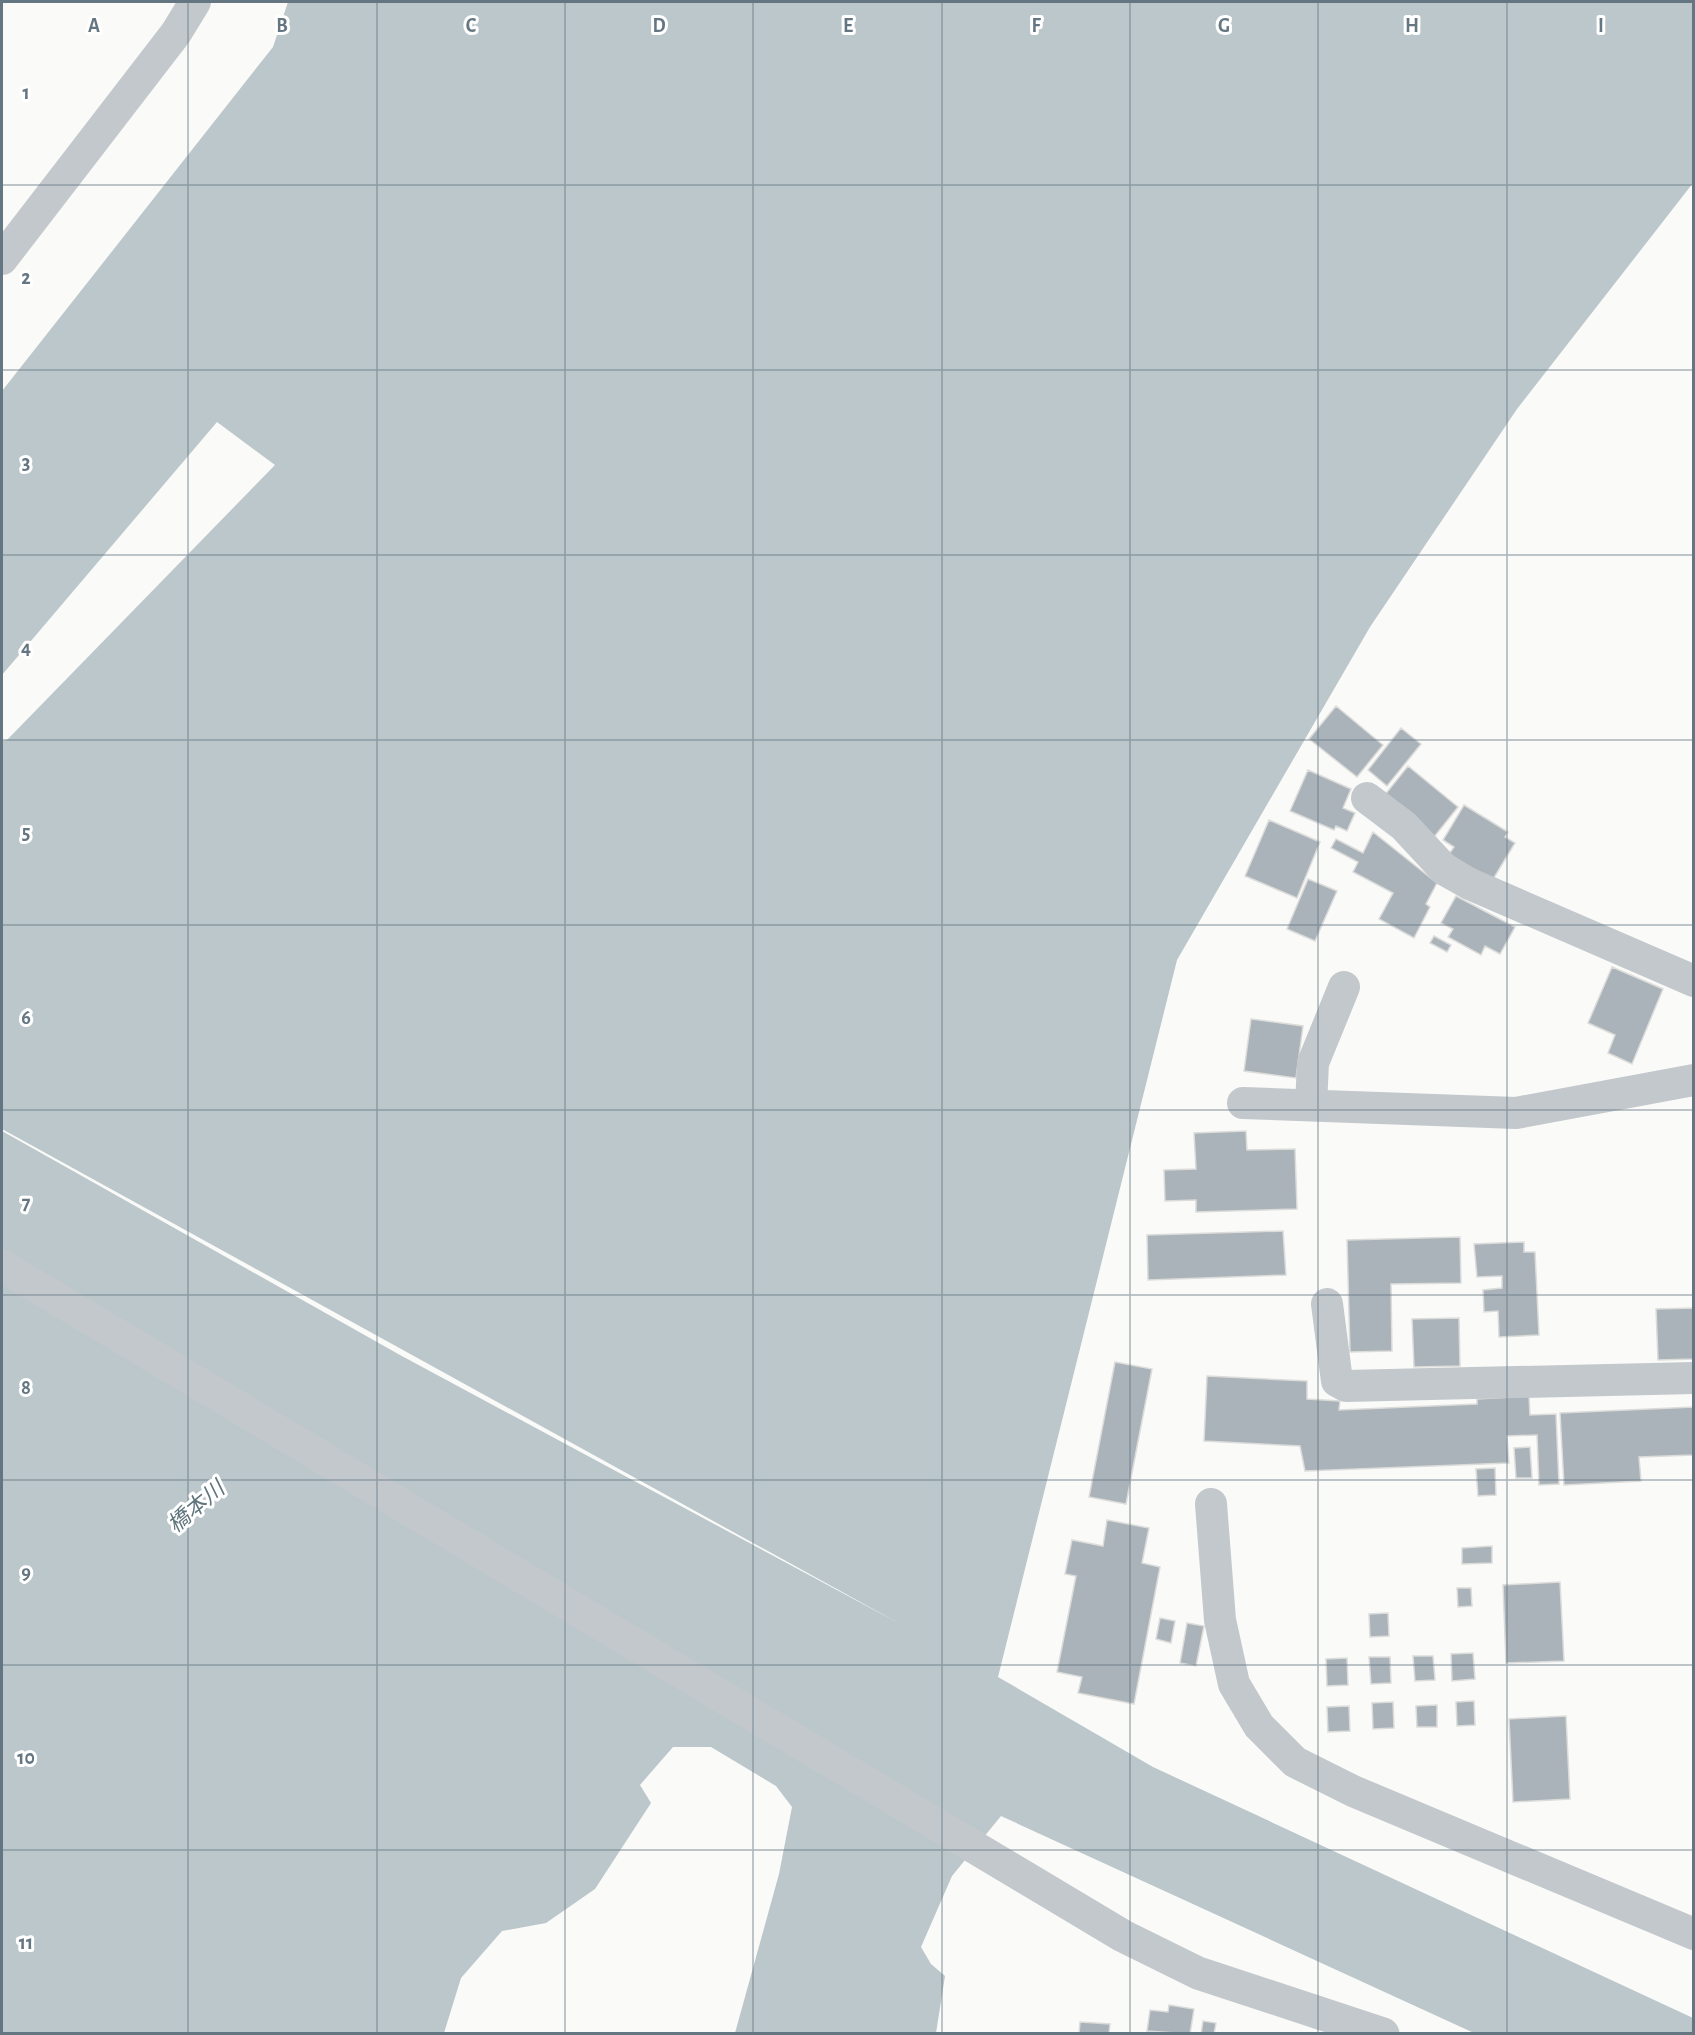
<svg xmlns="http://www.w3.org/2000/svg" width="1695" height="2035" font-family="'Alegreya Sans','Noto Sans JP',sans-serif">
<rect width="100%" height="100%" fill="#fafaf8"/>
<path fill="#bbc7cb" d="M288,2H1693V183L1517,409L1370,627L1177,960L998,1677L1153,1767L1693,2018V2033H1474L1001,1816L952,1876L921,1947L931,1964L945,1976L936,2033H735L779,1874L792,1807L776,1786L711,1747H673L640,1785L651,1803L595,1889L546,1923L502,1931L461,1978L444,2033H2V1131L400,1355L902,1625L2,1129V391L273,47Z"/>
<path fill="#fafaf8" d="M217,422L275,465L7,740L2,741V675Z"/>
<path fill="#aab3b9" stroke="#dcdcda" stroke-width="1.5" d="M1336,706L1383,745L1357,777L1309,739Z
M1401,728L1421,744L1387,786L1368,770Z
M1408,766L1458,807L1434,837L1384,796Z
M1308,770L1351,789L1343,808L1355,813L1347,831L1336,826L1334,830L1290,811Z
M1464,805L1508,832L1505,837L1515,843L1492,881L1449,854L1454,847L1443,840Z
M1269,820L1320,842L1297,898L1245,876Z
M1373,832L1437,883L1426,904L1430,907L1414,938L1379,919L1393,893L1353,872L1358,862L1331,848L1336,839L1363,853Z
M1308,879L1337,891L1315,941L1287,929Z
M1456,896L1515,927L1500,954L1485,946L1481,955L1448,937L1453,929L1441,923Z
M1434,936L1451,945L1447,952L1430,943Z
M1612,967L1663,989L1632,1064L1608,1053L1615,1035L1588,1023Z
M1251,1019L1303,1026L1296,1078L1244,1071Z
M1246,1131L1247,1150L1295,1149L1297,1209L1196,1212V1200L1165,1201L1164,1170L1196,1169L1194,1133Z
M1283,1231L1286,1275L1148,1280L1147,1235Z
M1460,1237L1461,1283L1391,1284L1392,1351L1350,1352L1347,1240Z
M1524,1242V1252H1535L1539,1335L1499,1337L1498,1311L1484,1312L1483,1290L1502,1288V1276L1477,1277L1474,1244Z
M1694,1308V1359L1658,1360L1656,1309Z
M1459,1318L1460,1366L1414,1367L1412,1319Z
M1115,1362L1152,1369L1126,1504L1089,1497Z
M1207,1376L1307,1381V1399L1340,1401L1339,1410L1477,1404V1399L1529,1396L1530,1415L1556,1414L1559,1484L1539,1485L1537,1435L1507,1436L1509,1463L1305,1471L1300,1446L1204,1441Z
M1694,1407V1455L1639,1457L1641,1481L1564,1485L1560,1413Z
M1530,1447L1532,1478H1516L1514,1448Z
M1495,1468L1496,1495L1478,1496L1476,1469Z
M1107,1520L1149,1528L1142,1563L1160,1567L1134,1704L1078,1693L1082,1677L1057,1672L1076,1576L1065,1574L1072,1540L1103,1546Z
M1492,1546V1563L1462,1564V1548Z
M1560,1582L1564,1661L1506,1663L1503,1585Z
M1457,1588H1471L1472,1606L1458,1607Z
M1388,1613L1389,1636L1370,1637L1369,1614Z
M1160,1618L1175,1621L1171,1643L1156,1639Z
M1187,1623L1204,1626L1196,1666L1180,1663Z
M1473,1653L1475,1679L1452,1681L1451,1654Z
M1413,1656H1433L1435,1680L1415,1681Z
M1369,1657H1390L1391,1683L1371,1684Z
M1347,1658L1348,1685L1327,1686L1326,1659Z
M1474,1701L1475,1725L1457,1726L1456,1702Z
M1393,1702L1394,1728L1373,1729L1372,1703Z
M1437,1705V1727H1417L1416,1706Z
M1349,1706L1350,1731L1328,1732L1327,1707Z
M1566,1716L1570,1799L1513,1802L1509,1719Z
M1169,2005L1194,2009L1190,2034L1147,2031L1150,2010L1168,2012Z
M1203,2021L1216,2023L1214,2034H1201Z
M1080,2022L1110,2024L1109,2034H1079Z"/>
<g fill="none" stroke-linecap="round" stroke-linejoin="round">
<path stroke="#c3c8cc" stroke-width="32" d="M2,259L176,33L195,2
M1367,798L1404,826L1445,870L1470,884L1694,981
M1243,1103L1516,1113L1694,1080
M1311,1105L1313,1063L1344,987
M1327,1304L1337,1381L1346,1386L1694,1378
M1211,1504L1220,1620L1234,1684L1259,1726L1295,1762L1353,1791L1694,1934"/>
<path stroke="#c3c8cc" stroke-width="33" d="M2,1266L1123,1936L1198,1973L1383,2034"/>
</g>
<path fill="none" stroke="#657683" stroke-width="1.5" stroke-opacity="0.55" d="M188,2V2034M377,2V2034M565,2V2034M753,2V2034M942,2V2034M1130,2V2034M1318,2V2034M1507,2V2034M2,185H1694M2,370H1694M2,555H1694M2,740H1694M2,925H1694M2,1110H1694M2,1295H1694M2,1480H1694M2,1665H1694M2,1850H1694"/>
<g text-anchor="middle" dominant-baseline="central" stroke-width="6" stroke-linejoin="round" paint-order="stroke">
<g font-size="22" font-style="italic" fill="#60757c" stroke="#fff">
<text transform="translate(196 1507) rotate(-40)">橋本川</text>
</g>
</g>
<g font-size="20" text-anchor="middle" font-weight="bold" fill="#657683" stroke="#fff" stroke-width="6" stroke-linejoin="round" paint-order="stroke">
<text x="94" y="32">A</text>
<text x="282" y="32">B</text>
<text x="471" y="32">C</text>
<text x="659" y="32">D</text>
<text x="848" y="32">E</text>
<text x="1036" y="32">F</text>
<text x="1224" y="32">G</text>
<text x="1412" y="32">H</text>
<text x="1601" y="32">I</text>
<text x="26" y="99">1</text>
<text x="26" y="284">2</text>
<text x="26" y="469">3</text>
<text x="26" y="654">4</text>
<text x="26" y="839">5</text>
<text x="26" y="1024">6</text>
<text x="26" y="1209">7</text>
<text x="26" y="1394">8</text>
<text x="26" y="1579">9</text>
<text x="26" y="1764">10</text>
<text x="26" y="1949">11</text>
</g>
<rect width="1695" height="2035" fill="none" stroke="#657683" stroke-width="6"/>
</svg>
